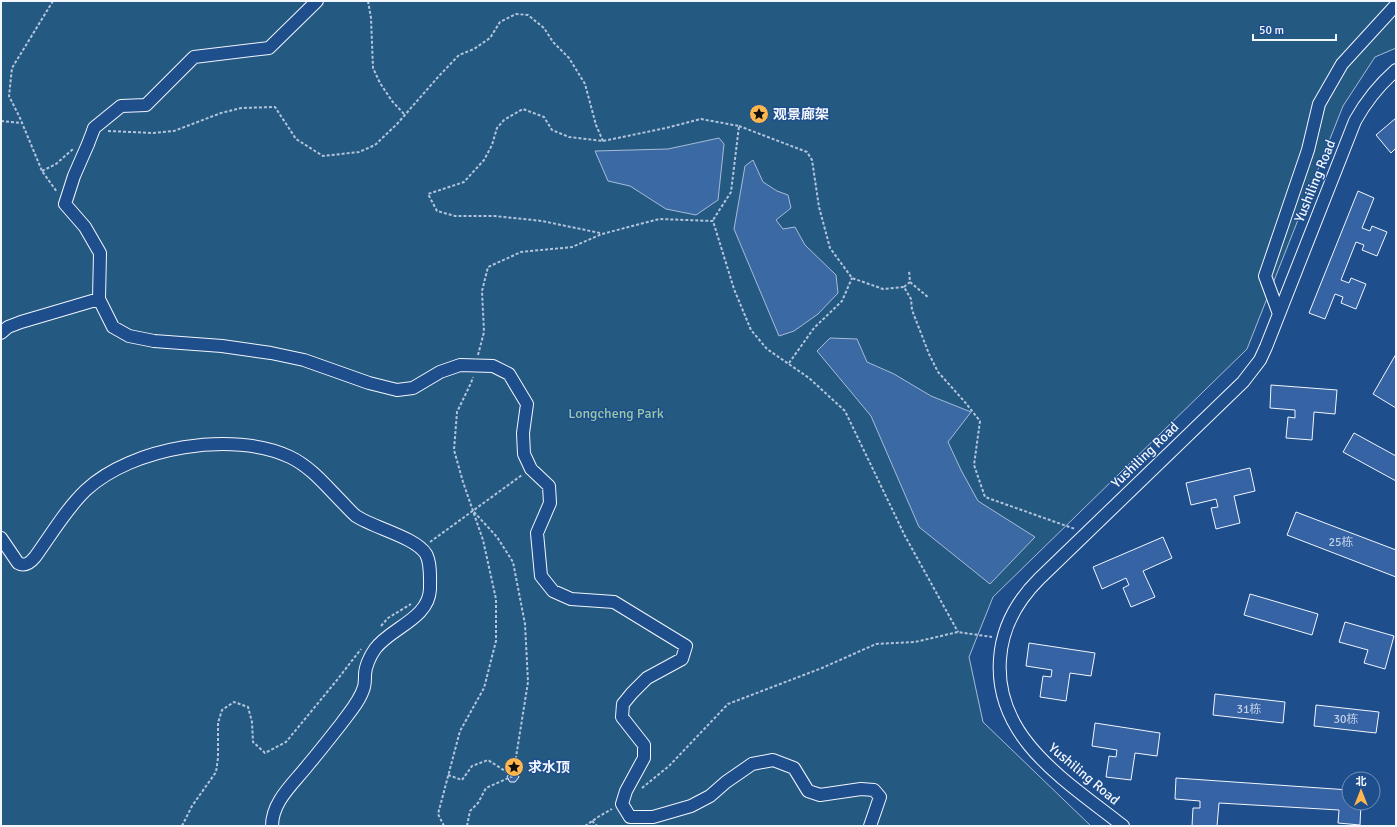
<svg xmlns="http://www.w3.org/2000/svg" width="1397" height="827" font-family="Signika,'Noto Sans SC',sans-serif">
<rect width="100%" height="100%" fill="#1f4e8c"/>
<path fill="#245a82" stroke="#a8bbd7" d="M1,1H1396V48L1375,57L1343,106L1247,349L993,597L969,657L983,722L1091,826H1Z"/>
<path fill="#3b69a3" stroke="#a8bbd7" d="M719,138L724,144L718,200L696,215L666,209L630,186L608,181L595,151L668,149Z
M753,160L763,182L777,191L788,195L791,208L776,220L783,229L795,227L805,245L836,275L838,293L818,314L794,331L779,336L734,229L745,166Z
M830,338L857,339L867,362L894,374L931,396L971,412L948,442L961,470L978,501L1035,537L990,584L919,527L871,416L817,351Z"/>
<path fill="#3563a3" stroke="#f2f6ff" d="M1396,118V148L1391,153L1376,135Z
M1358,191L1374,198L1362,228L1370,231L1372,226L1387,232L1377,256L1362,250L1364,245L1356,242L1341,280L1349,283L1351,278L1366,284L1356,309L1341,303L1343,297L1335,294L1325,319L1309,313Z
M1396,354V408L1373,394Z
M1271,385L1337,390L1335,414L1314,412L1312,440L1286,438L1288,417L1295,418V410L1270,408Z
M1354,433L1396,456V481L1343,452Z
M1250,468L1255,491L1234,496L1240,523L1216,529L1211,508L1218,507L1216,499L1191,505L1186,483Z
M1296,512L1396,550V577L1287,535Z
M1163,537L1172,558L1143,571L1155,597L1131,607L1123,588L1129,585L1126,578L1102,589L1093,567Z
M1250,594L1318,614L1312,635L1244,615Z
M1345,622L1394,636L1385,669L1364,663L1368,650L1339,642Z
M1029,643L1095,653L1091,676L1070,673L1066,701L1040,697L1043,676L1051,677L1052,670L1026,666Z
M1215,694L1285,702L1283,723L1213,715Z
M1316,705L1379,712L1376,733L1314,726Z
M1095,723L1160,733L1157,756L1135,753L1131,780L1106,777L1109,756L1116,757L1117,750L1092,746Z
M510,772H516L519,777L515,782H510L507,777Z
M1176,778L1349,790V803H1361L1360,825L1338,823L1339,810L1219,803L1217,826H1192L1193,808H1200V801L1175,799Z"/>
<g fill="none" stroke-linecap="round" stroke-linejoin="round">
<g stroke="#f2f6ff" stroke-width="14">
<path id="minor" d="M93,131L94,128L121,106L146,105L194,57L269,48L317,1
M88,144L74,176L65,204L85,227L100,253L99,299L113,327L129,336L154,341L222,346L271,353L304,360L369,383L397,390L413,388L440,372L460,365L493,366L509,374L527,404L523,433L524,454L531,469L549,486L550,503L537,533L541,576L553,591L571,599L614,602L686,646L682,659L647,678L632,693L623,704L622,717L644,745V758L626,791L622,804L630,817H653L691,806L710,796L726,782L752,764L773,760L794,768L808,791L820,795L861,789L874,790L880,797L870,826
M1279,314L1265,276L1308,150L1319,104L1342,64L1396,5
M1,333L8,327L21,322L99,299
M1,538L18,563C25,567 30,563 35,557C51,535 66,509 86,490C132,447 233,430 290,457C311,467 326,486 342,502C346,506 351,512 356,516C374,528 415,537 426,554C431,563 430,579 430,589C429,619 390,628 375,649C370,656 365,667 365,675C365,679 365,683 364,687C360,701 349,713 341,724C330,738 319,752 308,765C294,783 272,801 272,826
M1123,826C1068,782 994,739 1000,659C1002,628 1017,601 1039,579L1243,382L1260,360L1266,347L1355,121C1366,101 1379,85 1396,70"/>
</g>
<path stroke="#b3c4dc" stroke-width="2" stroke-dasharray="3 2" stroke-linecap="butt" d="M53,1L12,68L9,96L20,118L42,171L57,192
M368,1L371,18L373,68L380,83L392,101L405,115
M1,121L22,123
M739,126L807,152L812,160L819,207L830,248L852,278L883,289L904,287L911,299L912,310L929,354L938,372L964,401L980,421L974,465L985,497L1075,529
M108,131L153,133L174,131L221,113L241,108L275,107L296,139L323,156L359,152L375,145L397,124L438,77L459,55L474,49L490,38L500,22L516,14L528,15L544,28L553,42L569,58L585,84L596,125L603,141
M42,171L56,164L73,149
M600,233L542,221L495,216H455L437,211L428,194L464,182L484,160L492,145L497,128L504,120L523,109L544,117L552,130L569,137L603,141L666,128L701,119L739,126L731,192L713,220
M910,282L929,298
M904,287L910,282L909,270
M478,355L484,332L482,291L488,267L521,252L572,247L602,234L659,219L713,221L734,289L751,330L767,349L809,378L845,411L905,536L958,632
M789,363L814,328L842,301L852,278
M474,512L497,537L513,562L525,624L528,682L513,776
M430,542L522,475
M381,626L388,618L411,604
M448,775L462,780L472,766L488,760L513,776
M642,788L669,766L728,704L822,668L876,644L915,642L958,632L992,637
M592,821L597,826
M182,826L192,806L216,772L218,758V723L222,710L234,702L248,707L252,722L253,742L265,753L286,742L337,680L361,649
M444,826L438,814L460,731L484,688L496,641V599L483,540L463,482L454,450L457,412L471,383L473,377
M467,826L470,811L478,803L486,788L513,776
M585,826L598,817L612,809"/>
<use href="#minor" stroke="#1f4e8c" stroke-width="12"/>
<g stroke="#f2f6ff" stroke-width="14" stroke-linecap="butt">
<path id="minor-bridge" d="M88,144L93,131"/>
</g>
<use href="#minor-bridge" stroke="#1f4e8c" stroke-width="12"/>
</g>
<defs>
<g id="sight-disc" transform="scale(1)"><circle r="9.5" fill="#ffb74d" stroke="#1f4e8c"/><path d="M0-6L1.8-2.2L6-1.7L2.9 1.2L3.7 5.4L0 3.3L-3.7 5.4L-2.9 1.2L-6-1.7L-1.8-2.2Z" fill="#111"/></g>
</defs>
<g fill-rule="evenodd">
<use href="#sight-disc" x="759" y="114"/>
<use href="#sight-disc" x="514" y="767"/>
</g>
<g text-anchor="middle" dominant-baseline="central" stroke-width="3" stroke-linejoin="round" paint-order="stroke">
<g font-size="12" fill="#c3d1e8">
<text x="1341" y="542">25栋</text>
<text x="1249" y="709">31栋</text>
<text x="1346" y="719">30栋</text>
</g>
<g font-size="14" font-weight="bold" fill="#f2f6ff" stroke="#1f4e8c" text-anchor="start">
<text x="773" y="114">观景廊架</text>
<text x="528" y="767">求水顶</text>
</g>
<g font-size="14" fill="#f2f6ff" stroke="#1f4e8c">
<text transform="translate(1315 181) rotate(-68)">Yushiling Road</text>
<text transform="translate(1145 455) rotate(-44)">Yushiling Road</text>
<text transform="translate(1084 774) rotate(40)">Yushiling Road</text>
</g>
<g font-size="14" fill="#97c8a6" stroke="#1f4e8c">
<text x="616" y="413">Longcheng Park</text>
</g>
</g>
<rect width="1397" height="827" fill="none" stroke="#f2f6ff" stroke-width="4"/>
<g transform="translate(1361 791)"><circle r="19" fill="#1f4e8c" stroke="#7391ba"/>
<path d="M0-3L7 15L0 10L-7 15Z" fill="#ffb74d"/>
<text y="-6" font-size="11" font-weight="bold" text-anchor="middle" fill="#f2f6ff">北</text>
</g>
<path d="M1253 34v6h83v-6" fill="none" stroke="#f2f6ff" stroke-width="2"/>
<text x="1259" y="34" font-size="12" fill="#f2f6ff" stroke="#1f4e8c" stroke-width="3" paint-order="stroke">50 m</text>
</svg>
